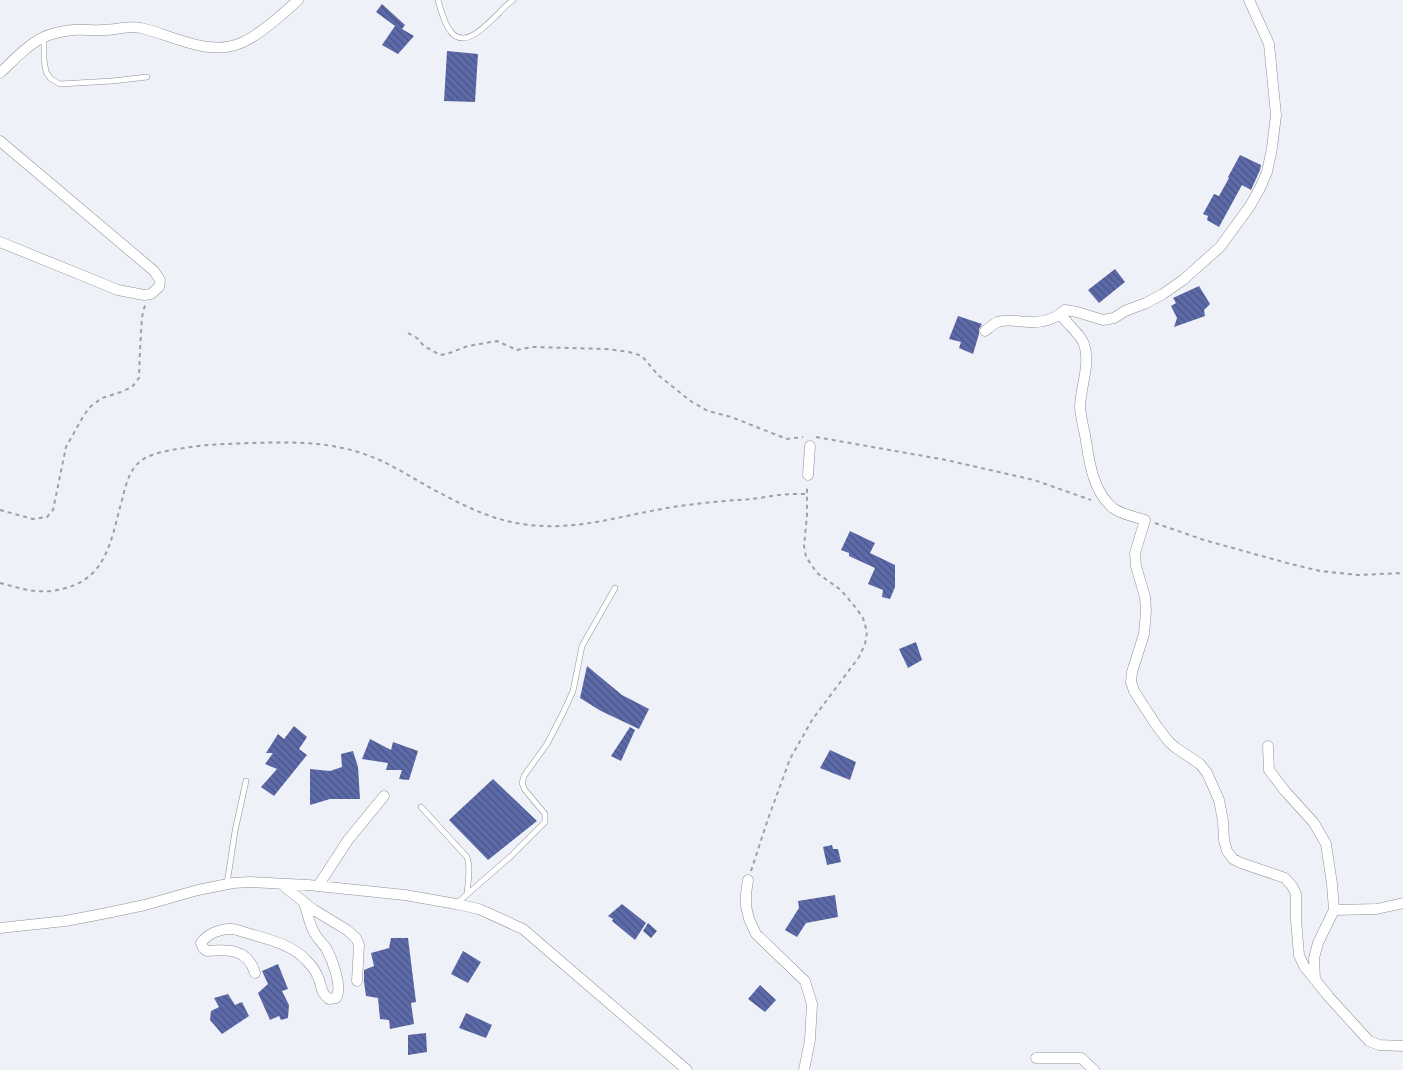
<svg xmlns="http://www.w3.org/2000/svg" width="1403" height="1070" font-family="'Work Sans',sans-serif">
<defs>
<pattern id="building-back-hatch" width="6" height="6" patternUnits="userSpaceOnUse" patternTransform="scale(1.25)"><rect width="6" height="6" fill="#5d6aa9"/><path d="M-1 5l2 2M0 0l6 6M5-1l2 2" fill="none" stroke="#4a5483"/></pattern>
</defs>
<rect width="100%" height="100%" fill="#eff1f8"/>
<path fill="url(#building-back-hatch)" d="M382,4L405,25L402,29L414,36L398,54L382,45L395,26L376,12Z
M447,51L478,54L475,102L444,101Z
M1240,155L1261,165L1260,170L1251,190L1242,185L1219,227L1207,220L1208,216L1203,214L1214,194L1219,196L1229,178L1228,177Z
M1115,269L1125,282L1099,303L1088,290Z
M1199,286L1210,304L1204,310L1205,316L1174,327L1177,318L1171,306L1176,303L1173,298Z
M958,316L982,324L979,329V334L973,354L959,348L961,342L949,339Z
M850,531L875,543L870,553L895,565V587L890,599L882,597L883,590L868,584L875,568L849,556V553L841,550Z
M916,642L922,660L908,668L899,649Z
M587,666L622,695L649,709L639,729L601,711L580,698Z
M294,726L307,737L299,749L307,755L274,796L261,787L277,769L265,764L273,753H266L278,734L284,739Z
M630,727L635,730L621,761L611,756Z
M370,739L391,750L393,742L418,751L409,780L399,779L402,770H386L388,763L362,759Z
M830,750L856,762L850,780L820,768Z
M353,751L358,767L360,799H330L310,805V769L330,771L342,767L341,754Z
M493,779L537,821L488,860L449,820Z
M832,845L833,849H838L841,862L827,865L823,847Z
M835,895L838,917L806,923L797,937L785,930L799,908L798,901Z
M622,904L646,923L635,940L612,921L613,919L608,916Z
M648,923L657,931L651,938L643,931Z
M391,938H408L416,1002L411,1003L414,1024L390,1029L389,1020L380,1019L378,998L366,996L364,982V970L374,966L371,953L389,948Z
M463,951L481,962L468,983L451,974Z
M278,964L288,989L282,991L289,1005L288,1018L281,1020L279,1016L270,1020L258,993L268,984L262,971Z
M760,985L776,1000L765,1012L748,999Z
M228,994L235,1005L242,1002L249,1016L222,1034L210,1020L211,1011L219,1007L214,998Z
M466,1013L492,1025L486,1038L459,1028Z
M426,1033L427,1052L408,1055V1035Z"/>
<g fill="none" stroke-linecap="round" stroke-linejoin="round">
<g stroke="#8f9097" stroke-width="6">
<path id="lane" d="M438,0C441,10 444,24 451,32C466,50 488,23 499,13C503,8 508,4 513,0
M44,38V60L46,72L51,79L60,84L112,81L147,77
M421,807L467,857C471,869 468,881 467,893
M227,884L235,831L246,781
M456,904L511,856L545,822V814L525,790L522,783L524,776L547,744L563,713L573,691L582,646L615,588"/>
</g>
<g stroke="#8f9097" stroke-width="11">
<path id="street" d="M0,73C13,61 27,45 44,37C52,33 64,31 73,30C83,29 93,31 103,30C116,30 129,25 141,28C172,35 208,57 241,43C258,36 284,13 298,0
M0,141L154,271L160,280L159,287L151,294L144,295L118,290L0,242
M1061,314C1067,325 1079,332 1084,344C1091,364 1080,388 1080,408C1081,417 1083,426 1085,435C1089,459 1092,491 1113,508C1121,514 1135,517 1145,520L1135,553L1136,566L1145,597L1146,611L1144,634L1132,672L1131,682L1134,691L1156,725L1169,742L1176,748L1200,764L1207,773L1219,800L1223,821L1224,840L1227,851L1233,859L1241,863L1285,878L1292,886L1296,894V920L1299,955L1304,966L1329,997L1369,1041L1379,1045L1403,1046
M985,331C989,328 993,324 998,322C1009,318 1018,322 1029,322C1042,323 1055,319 1065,310L1077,312L1103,320L1114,318L1125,311L1146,303L1163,294L1183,280L1220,247L1250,206L1260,188L1267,172L1272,148L1276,115L1269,44L1249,0
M808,475L810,446
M1268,746L1269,770L1285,791L1314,823L1326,844L1332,884L1334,910L1318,943L1314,958L1315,980
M748,880L746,894V906L749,919L756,934L805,981L812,1004L810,1040L804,1070
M281,884L314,910L347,930L356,938L359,945L357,981
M318,886L348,840L384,796
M1334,910L1377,909L1403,903
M0,928L65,921L102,914L145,905L198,890L233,883L250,882L308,885L405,895L456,904L479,909L523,929L687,1070
M255,973C248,949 229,949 207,951L203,948L201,943C207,934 221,928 232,929C236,929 242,932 247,933C267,939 291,944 306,960C310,964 315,970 317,975C323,985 318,990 329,999L336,998C343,987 332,959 326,948C322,943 317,938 314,932C309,923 307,912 304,902
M1036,1058H1081L1094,1070"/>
</g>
<path stroke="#9fa0a6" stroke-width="2" stroke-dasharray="4 4" stroke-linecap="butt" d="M408,333L417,338L424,346L440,355L447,354L468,346L497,341L517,350L532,347L607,349L629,352L642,356L658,375L692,402L708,411L731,417L787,439L803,437
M816,437L946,460L1034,480L1091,500
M0,510L33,519L47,517L53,510L66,447L84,415L91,406L102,398L121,392L132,387L139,378L140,350L142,317L145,305
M1155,523L1204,540L1287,563L1320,571L1358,575L1403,573
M0,583C12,586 24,590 36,591C59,593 87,585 100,564C112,546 116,521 122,500C126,485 129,469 142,460C153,452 177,449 191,447C210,444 230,444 250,443C290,442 329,441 367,455C393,464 416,481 440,493C468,508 498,522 530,525C574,530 614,518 656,510C687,504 721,501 752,499C761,498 770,496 779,495C788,494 797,494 806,494
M751,871L768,819L790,759L812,720L859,657L865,644L867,632L863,618L856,608L841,590L817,573L806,557L804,546L807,515V487"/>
<use href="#lane" stroke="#fff" stroke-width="5"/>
<use href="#street" stroke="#fff" stroke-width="10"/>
</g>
</svg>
